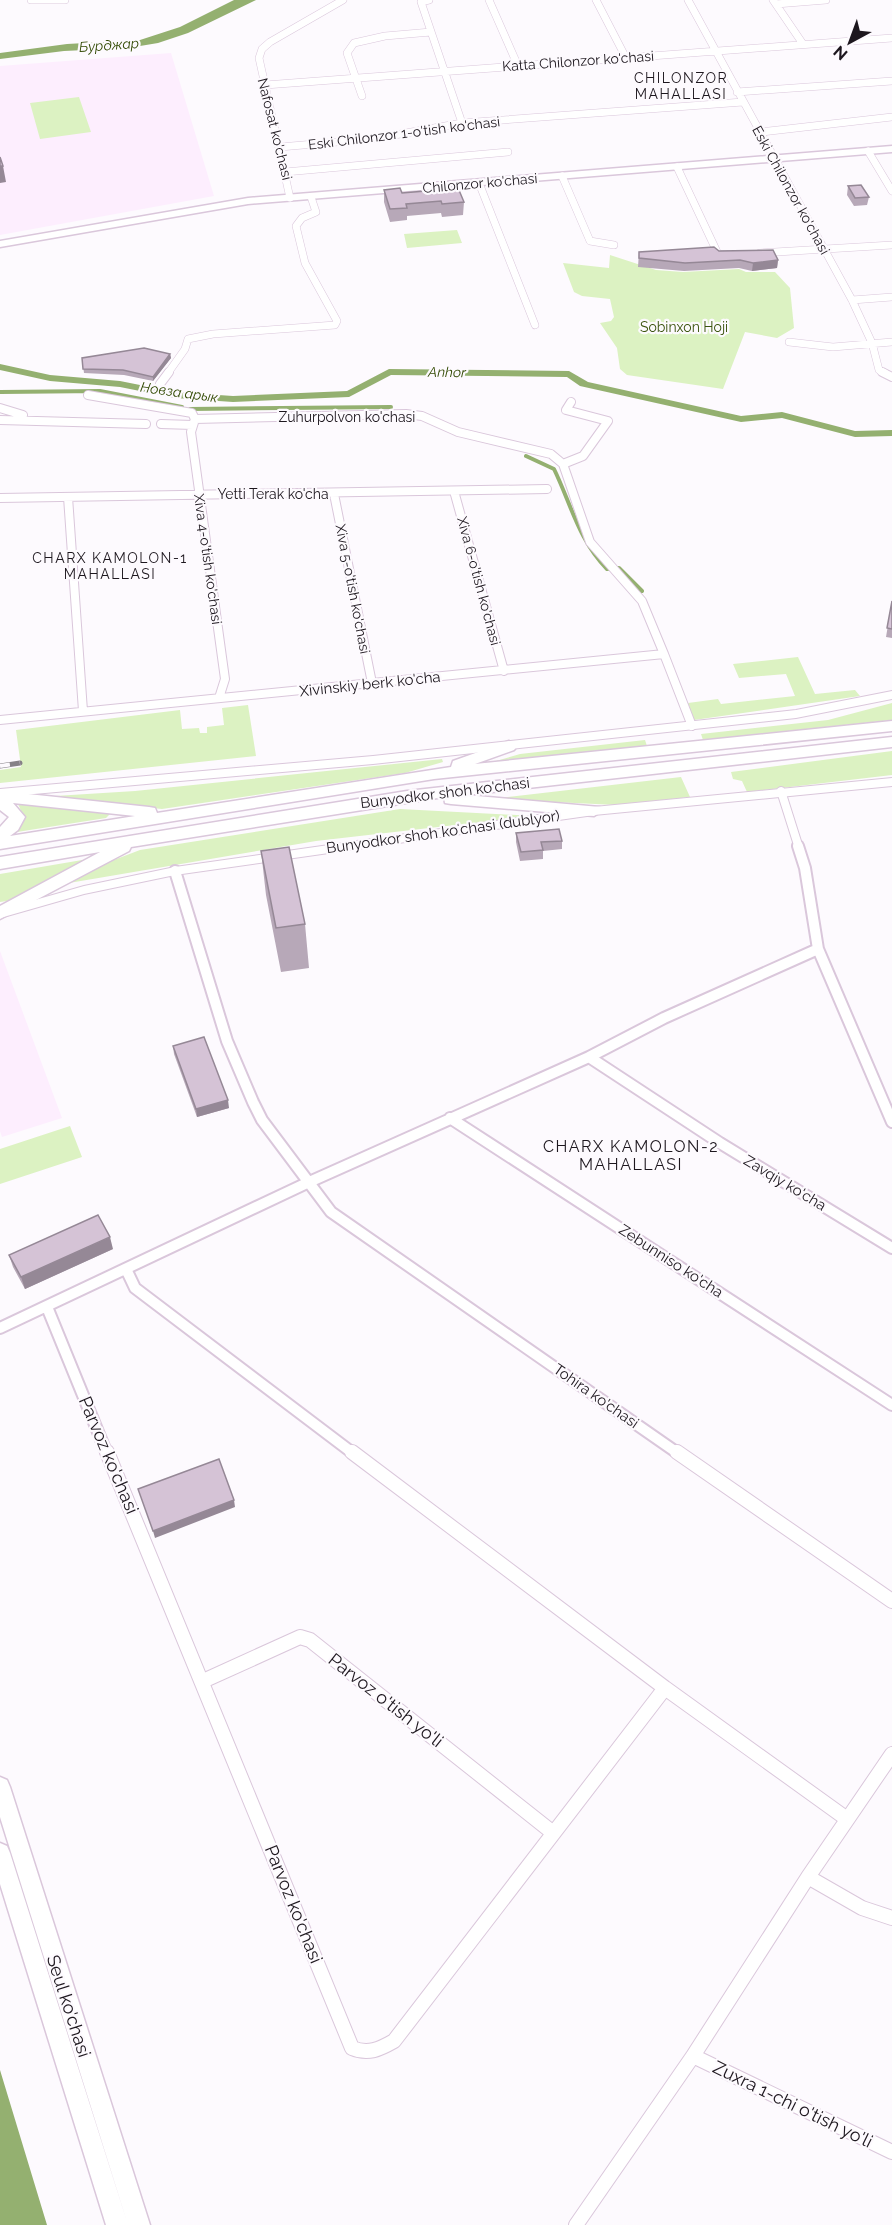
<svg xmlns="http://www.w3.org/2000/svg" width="892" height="2225" font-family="Raleway,sans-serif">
<rect width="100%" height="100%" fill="#fdfafe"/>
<path fill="#fdeefe" d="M171,53L214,196L0,235V66Z
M0,951L62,1118L2,1137L0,1131Z"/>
<path fill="#dcf2c2" d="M79,97L91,132L40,139L30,103Z
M457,230L462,243L407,248L404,234Z
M610,255L656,270L683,272L739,269L746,272H775L790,288L794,328L777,338L745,332L723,389L627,375L620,369L617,348L600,323L611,321L614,317L610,299L582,296L574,292L563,263L609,268Z
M798,657L815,694L855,690L860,696L694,720L688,703L718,699L721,704L795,696L786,674L739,678L733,664Z
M892,703V720L703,740L701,734L828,720Z
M248,705L256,756L0,783V770L21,767L16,730L180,710L182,729L199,728L200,733H207V727L224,725L222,708Z
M645,740L647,746L482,765L520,754Z
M892,751V775L747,792L742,781L733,779L731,772Z
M442,759L443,762L405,773L162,809L39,797L135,791Z
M681,777L690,797L616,805L491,799Z
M18,804L110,814L106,818L17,832L24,817Z
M400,809L535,816L316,841L69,883L106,863L140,850Z
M88,859L7,901L0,902V874Z
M70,1126L82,1157L0,1184V1149Z"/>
<path fill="#94b070" d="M234,0H256L188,33L158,43L128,48L64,51L0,59V53L67,44L140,40L180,27Z
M0,2070L47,2225H0Z"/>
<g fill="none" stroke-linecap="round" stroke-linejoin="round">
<path stroke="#94b070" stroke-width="4" d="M0,392L100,391L182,407
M190,409L391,407
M526,456L554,469C571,504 579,541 607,569L619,568L642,591"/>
<path fill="#94b070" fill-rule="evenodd" d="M0,364L50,375L120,381L175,392L233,396L347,391L389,369L569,371L588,382L741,416L782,412L855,431L892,430V436L855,437L782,418L741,422L580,386L567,377L391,375L349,397L233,402L175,398L120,387L50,381L0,370Z"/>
<g stroke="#dac7db" stroke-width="8">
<path id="minor-far3" d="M31,0H65
M429,0L421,2L462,123
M489,0L518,66
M596,0L626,58
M688,0L852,300L872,343L879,370L885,373
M773,0L803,44
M776,4L826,0
M265,85L892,38
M737,92L892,81
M362,96L347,53L354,43L385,36L431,32
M761,132L892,117
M280,147L372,139L462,123L743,102
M868,151L892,191
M677,167L718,254H726
M285,172L508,152
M562,176L590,241L614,245
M479,183L535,325
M290,198L259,58L262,49L270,42L343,0
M760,253L892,245
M852,300L892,297
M789,342L833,347L892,342
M168,373L185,349L188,339L213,334L335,325L337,321L305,263L296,226L302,218L316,212L311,197"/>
</g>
<g stroke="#dac7db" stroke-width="10">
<path id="minor-far2" d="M882,372L892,377
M160,384L169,372
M88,395L192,413L195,419L406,414L422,416L458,432L551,454L563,464L590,542L642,601L664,654
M0,408L23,415
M195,419L191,432L225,679L219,698
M0,420L146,424
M161,424L193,425
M563,464L583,456L608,421L566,410L571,402
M454,491L504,671
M334,494L372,683
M68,497L83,711
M0,498L547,489
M0,720L664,654L692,726
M781,791L799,848"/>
</g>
<g stroke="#dac7db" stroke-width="14">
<path id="minor-far1" d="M798,846L805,868L818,949L892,1122
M175,871L227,1041L253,1102L262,1120L331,1212L679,1454
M589,1057L720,1143L892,1248
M450,1118L892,1405
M126,1269L135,1288L354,1454
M47,1307L107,1454
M0,1328L307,1183L589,1057L664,1018L818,949"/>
</g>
<g stroke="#dac7db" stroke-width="16">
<path id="minor" d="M107,1452L352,2048C368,2055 380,2049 394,2041L665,1688
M352,1452L665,1688L847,1819
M677,1452L892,1601
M203,1681L300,1637L310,1640L552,1832
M808,1877L862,1908L892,1918
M693,2056L892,2152
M576,2225L693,2056L808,1877L892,1754"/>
</g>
<g stroke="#dac7db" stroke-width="2">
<path id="tertiary" d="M892,691V699L796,718L373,764L0,797V789L373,756L796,710Z
M892,778V786L594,815L175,875L84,894L0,918V910L84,886L175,867L594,807Z"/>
</g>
<g stroke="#dac7db" stroke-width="3">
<path id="secondary" d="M892,146V152L248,204L0,247V241L248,198Z
M0,1777L7,1780L10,1787L150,2225H128L0,1817Z
M0,1843L7,1846L10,1853L128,2225H106L0,1884Z"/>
</g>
<g stroke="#dac7db" stroke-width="3">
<path id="primary" d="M892,721V731L434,779L0,849V827L9,817L0,810V791L149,807L155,808L157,813L451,767L453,761L509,741L517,746L514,750L475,764ZM13,803L135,816L10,836L18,830L25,817Z
M892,737V747L466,795L600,807L602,811L594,816L451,804L445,803L444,797L131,847L129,851L0,919V906L100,852L0,869V857L407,791Z"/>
</g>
<use href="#minor-far3" stroke="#fff" stroke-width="7"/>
<use href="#minor-far2" stroke="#fff" stroke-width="8"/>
<use href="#minor-far1" stroke="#fff" stroke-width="10"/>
<use href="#minor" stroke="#fff" stroke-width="14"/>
<use href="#tertiary" fill="#fff" fill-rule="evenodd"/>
<use href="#secondary" fill="#fff" fill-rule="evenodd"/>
<use href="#primary" fill="#fff" fill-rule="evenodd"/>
<g stroke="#868187" stroke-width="5">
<path id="rail" d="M0,766L20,763"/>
</g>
<use href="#rail" stroke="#fdfafe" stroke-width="4" stroke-dasharray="10" stroke-linecap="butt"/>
</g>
<path fill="#b7a8b8" d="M435,185L464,202L463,215L442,217L441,213L407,216V220L390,222L384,202V190L402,193L435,190Z
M848,186L869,197L867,205L854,206L847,195Z
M719,251L778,260L777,268L752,271L739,268L684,271L638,267L639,252Z
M170,354L171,358L153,381L124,375L84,373L82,358Z
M892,601V638L886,637Z
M516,833L562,841V849L543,851V859L520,861L516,842Z
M261,851L305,924L309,968L281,972L266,895Z
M173,1046L229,1108L197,1117L174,1054Z
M113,1249L25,1289L13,1267L9,1255Z"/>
<path fill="#958896" d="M0,166H3L6,182L0,183Z
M778,260L777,268L752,271L753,263Z
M170,354L171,358L153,381V377Z
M228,1100L229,1108L197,1117L196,1109Z
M110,1237L113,1249L25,1289L21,1277Z
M234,1500L235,1507L155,1538L153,1531Z"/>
<path fill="#d5c3d6" stroke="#958896" stroke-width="1.5" d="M0,157L3,166H0Z
M456,183L464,202L442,204L441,201L406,204L407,208L390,209L384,190L400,188L402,193L437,190L435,185Z
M861,185L869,197L855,198L848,186Z
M714,247L719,251L773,250L778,260L753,263L740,260L685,263L639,258V252Z
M144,348L170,354L153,377L123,370L83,369L82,358Z
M892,601V629L887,628Z
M559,829L562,841L541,842L543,850L521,852L516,833Z
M289,847L305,924L276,928L261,851Z
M204,1037L228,1100L196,1109L173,1046Z
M98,1215L110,1237L21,1277L9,1255Z
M219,1459L234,1500L153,1531L138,1489Z"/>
<g text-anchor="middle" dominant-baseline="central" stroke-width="4.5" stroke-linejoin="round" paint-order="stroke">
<g font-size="14" font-style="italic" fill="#304800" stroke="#fdfafe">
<text transform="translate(109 45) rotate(-4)">Бурджар</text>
<text transform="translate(447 372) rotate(1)">Anhor</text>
<text transform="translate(179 392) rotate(8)">Новза арык</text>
</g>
<g font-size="14" fill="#1d171e" stroke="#fdfafe">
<text transform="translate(578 61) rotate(-4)">Katta Chilonzor ko'chasi</text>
<text transform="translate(275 129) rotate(76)">Nafosat ko'chasi</text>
<text transform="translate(404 133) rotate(-7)">Eski Chilonzor 1-o'tish ko'chasi</text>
<text transform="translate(480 183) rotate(-5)">Chilonzor ko'chasi</text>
<text transform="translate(791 190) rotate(61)">Eski Chilonzor ko'chasi</text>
<text x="347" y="417">Zuhurpolvon ko'chasi</text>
<text x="273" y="494">Yetti Terak ko'cha</text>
<text transform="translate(208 559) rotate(82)">Xiva 4-o'tish ko'chasi</text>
<text transform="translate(479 581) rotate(75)">Xiva 6-o'tish ko'chasi</text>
<text transform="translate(353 589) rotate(79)">Xiva 5-o'tish ko'chasi</text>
</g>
<g font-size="14" letter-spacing="1.5" fill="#1d171e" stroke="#fdfafe">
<text x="681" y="78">CHILONZOR<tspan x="681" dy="16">MAHALLASI</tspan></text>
<text x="110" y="558">CHARX KAMOLON-1<tspan x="110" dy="16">MAHALLASI</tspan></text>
</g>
<g font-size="14" fill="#3a530d" stroke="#fdfafe">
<text x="684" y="327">Sobinxon Hoji</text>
</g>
<g font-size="15" fill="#1d171e" stroke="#fdfafe">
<text transform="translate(370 684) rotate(-6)">Xivinskiy berk ko'cha</text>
<text transform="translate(445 793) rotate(-7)">Bunyodkor shoh ko'chasi</text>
<text transform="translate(443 832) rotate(-8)">Bunyodkor shoh koʻchasi (dublyor)</text>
<text transform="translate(785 1183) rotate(31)">Zavqiy ko'cha</text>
<text transform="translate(671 1261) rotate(33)">Zebunniso ko'cha</text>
<text transform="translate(596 1396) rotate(35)">Tohira ko'chasi</text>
</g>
<g font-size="16" letter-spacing="1.5" fill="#1d171e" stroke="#fdfafe">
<text x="631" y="1146">CHARX KAMOLON-2<tspan x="631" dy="18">MAHALLASI</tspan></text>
</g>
<g font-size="18" fill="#1d171e" stroke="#fdfafe">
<text transform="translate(109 1455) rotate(67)">Parvoz ko'chasi</text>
<text transform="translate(386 1700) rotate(38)">Parvoz o'tish yo'li</text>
<text transform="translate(294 1904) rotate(68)">Parvoz ko'chasi</text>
<text transform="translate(69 2006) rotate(72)">Seul ko'chasi</text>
<text transform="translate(793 2104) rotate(26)">Zuxra 1-chi o'tish yo'li</text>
</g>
</g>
<g transform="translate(850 42) rotate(221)" stroke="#fdfafe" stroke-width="4.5" paint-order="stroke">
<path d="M0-4.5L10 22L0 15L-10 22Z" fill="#1d171e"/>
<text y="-9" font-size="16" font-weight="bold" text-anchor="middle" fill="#1d171e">N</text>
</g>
</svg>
